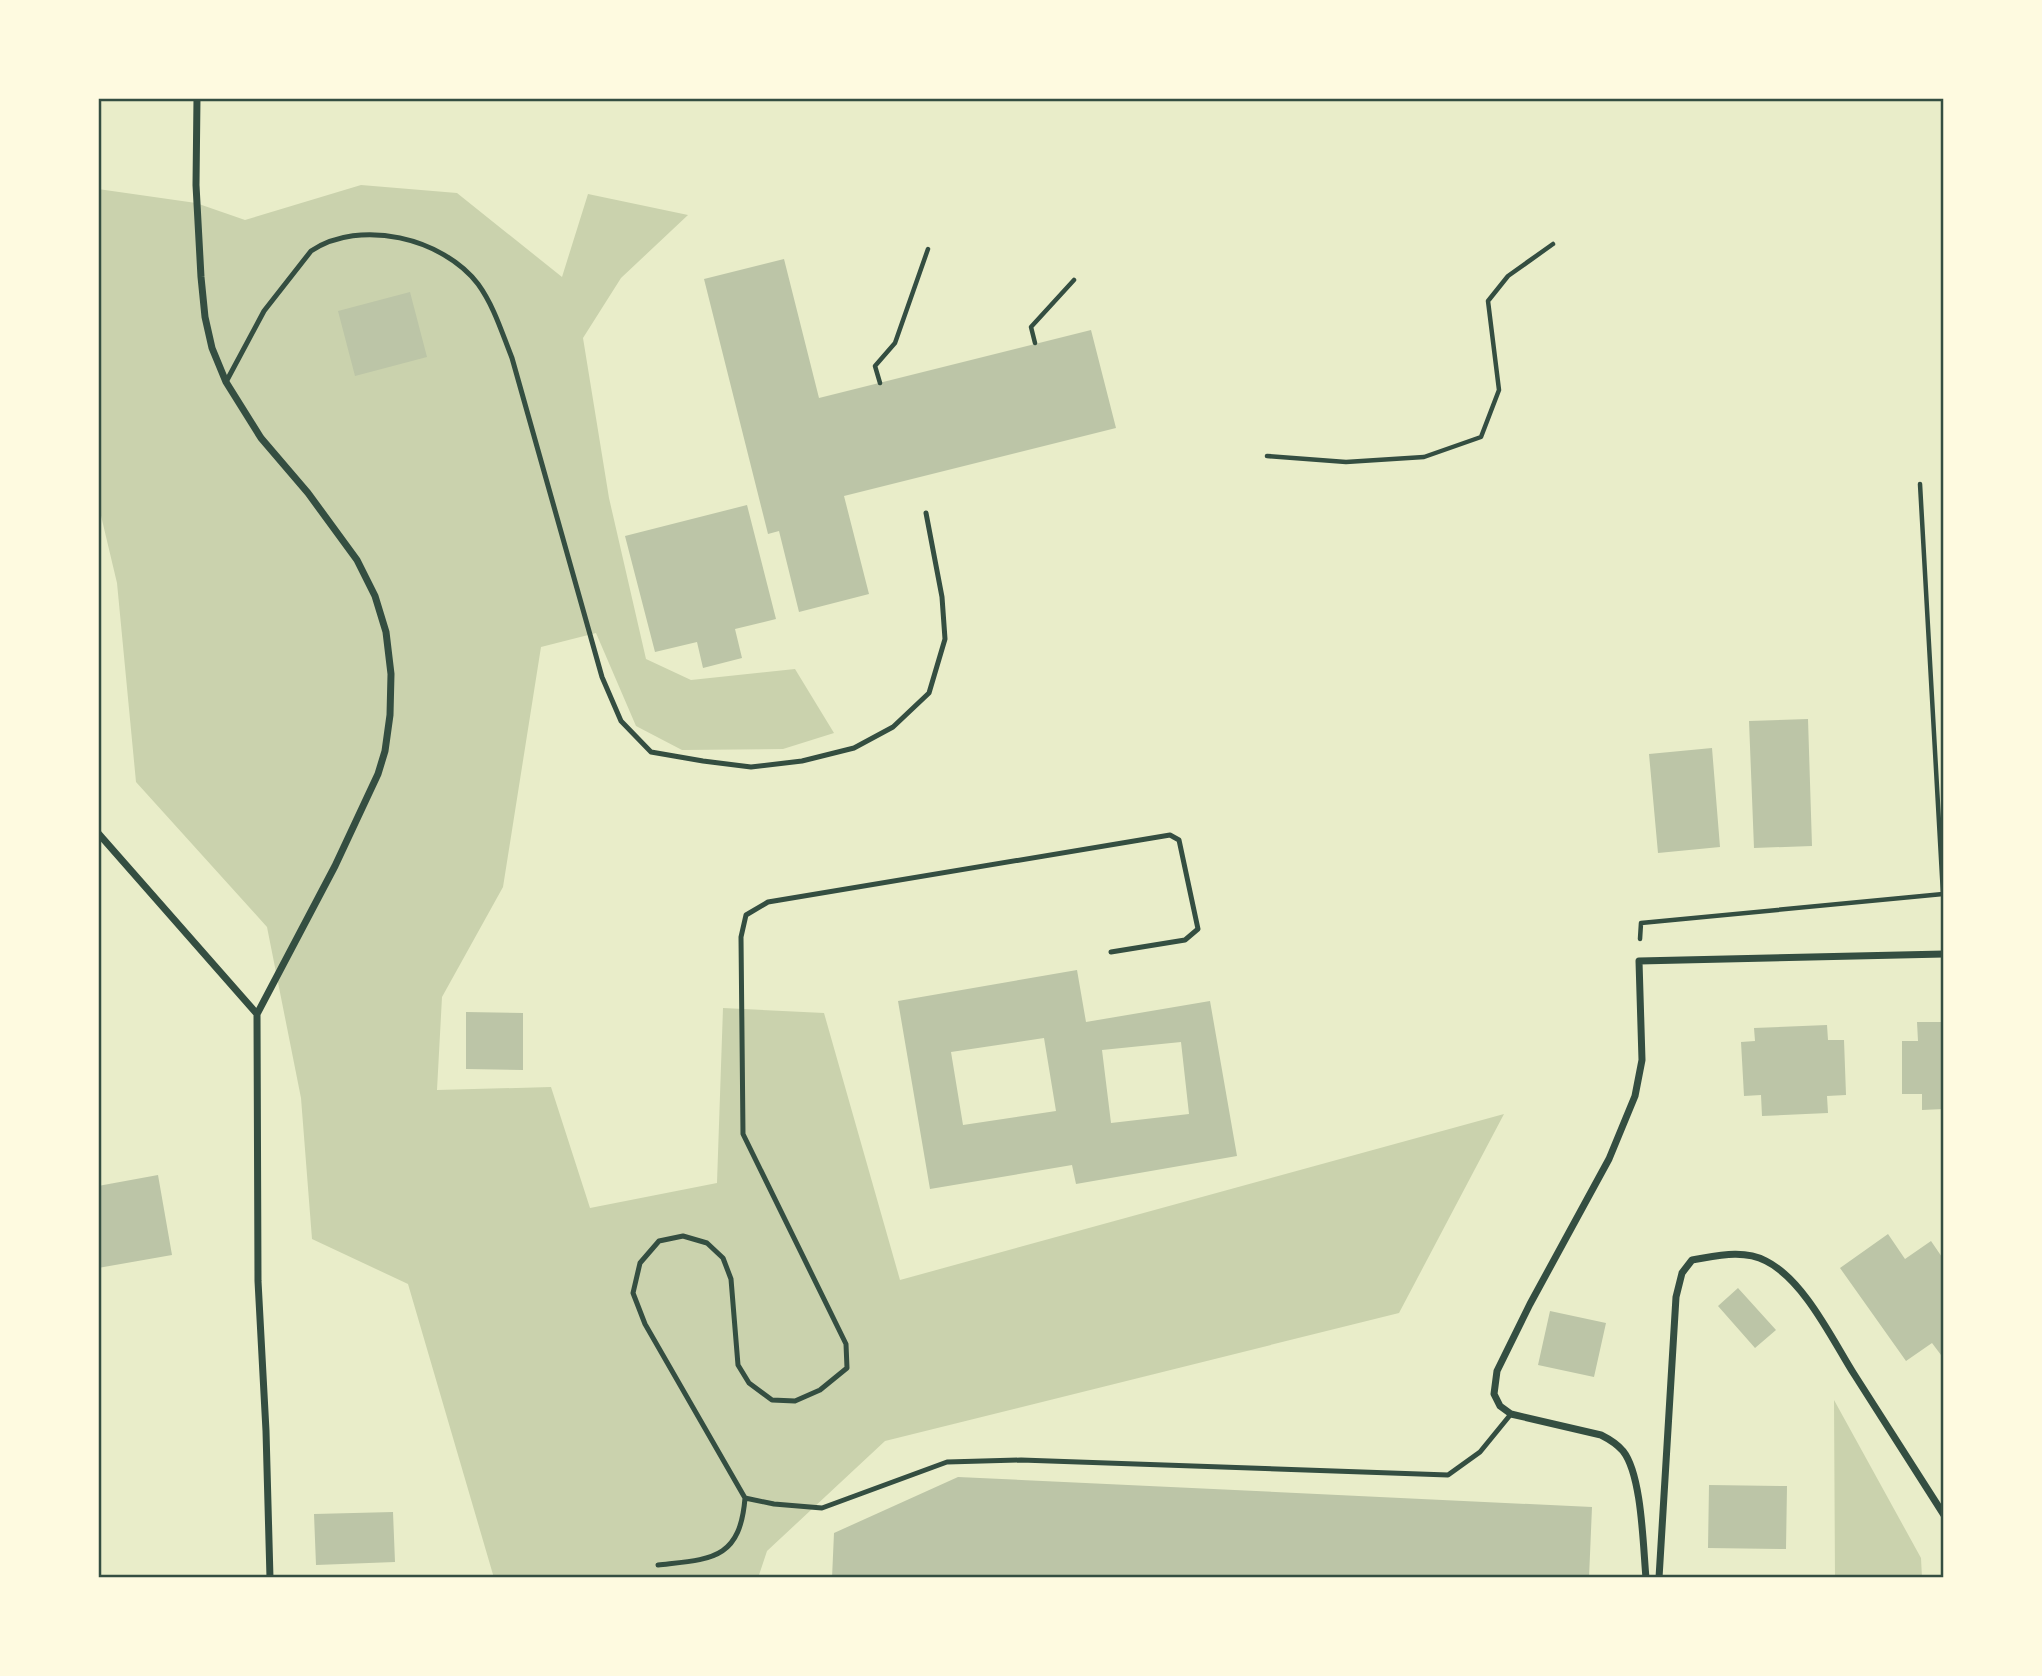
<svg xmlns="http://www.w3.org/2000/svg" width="2042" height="1676" font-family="'Crimson Pro',serif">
<rect width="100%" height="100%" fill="#e9edc9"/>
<path fill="#cad2ad" d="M361,185L457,193L562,277L588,194L688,215L621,278L583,338L609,498L646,659L691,680L795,669L834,733L783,749L682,750L636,726L596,633L541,647L503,887L442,997L437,1090L551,1087L590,1208L717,1183L723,1008L824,1013L900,1280L1504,1114L1399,1313L885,1441L767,1551L758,1578H494L408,1284L312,1239L301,1098L267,927L136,782L117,583L98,503V189L196,203L245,220Z
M1834,1400L1921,1558L1922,1578H1835Z"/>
<path fill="#bcc5a7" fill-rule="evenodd" d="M784,259L819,398L1091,330L1116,428L844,496L869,594L799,612L779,531L768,534L704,279Z
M410,292L427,357L355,376L338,311Z
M747,505L776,619L735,629L742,658L703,668L697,642L655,652L625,536Z
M1808,719L1812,846L1754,848L1749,721Z
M1712,748L1720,847L1658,853L1649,754Z
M1077,970L1086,1022L1210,1001L1237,1156L1076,1184L1072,1165L930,1189L898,1001ZM1044,1038L1056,1111L963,1125L951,1052ZM1181,1042L1189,1114L1111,1123L1102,1050Z
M466,1012L523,1013V1070L466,1069Z
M1917,1022H1944V1109L1922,1110V1094H1902V1041H1918Z
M1827,1025L1828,1040H1844L1846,1095L1827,1096L1828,1113L1762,1116L1761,1095L1744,1096L1741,1042L1755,1041L1754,1028Z
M158,1175L172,1255L98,1268V1186Z
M1888,1234L1905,1259L1931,1241L1944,1260V1359L1932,1343L1906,1361L1840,1268Z
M1738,1288L1776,1330L1755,1348L1718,1306Z
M1550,1311L1606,1323L1594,1377L1538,1365Z
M958,1477L1592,1507L1589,1578H832L834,1533Z
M1709,1485L1787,1486L1786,1549L1708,1548Z
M393,1512L395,1562L316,1565L314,1514Z"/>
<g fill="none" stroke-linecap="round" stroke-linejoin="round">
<path stroke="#344e41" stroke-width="4.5" d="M1035,343L1031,327L1074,280
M880,383L875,366L895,343L928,249
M1267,456L1346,462L1424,457L1481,437L1499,390L1488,301L1508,276L1553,244
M1640,939L1641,923L1943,894L1920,484"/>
<path stroke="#344e41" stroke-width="5" d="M226,382L264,311L311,251C360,218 443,238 478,284C494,306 502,333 512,358L602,677L621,721L651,752L703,761L751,767L802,761L854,748L893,727L929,693L945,639L942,597L926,513
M745,1498L774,1504L822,1508L947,1462L1021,1460L1448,1475L1480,1452L1511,1414
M658,1565C710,1559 740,1561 745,1498L645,1324L633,1293L640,1263L659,1241L683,1236L707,1243L723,1258L731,1279L738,1365L749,1383L772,1400L795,1401L820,1390L847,1368L846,1344L743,1134L741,937L746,915L768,902L1170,835L1179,840L1198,929L1185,940L1111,952"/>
<path stroke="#344e41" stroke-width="7" d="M197,98L196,185L201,277L205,317L212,348L226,382L261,438L308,493L357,560L375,596L386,632L391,674L390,715L385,751L378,774L335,866L257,1014L258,1281L266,1431L270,1578
M98,833L257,1014
M1646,1578C1643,1546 1642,1475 1623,1451C1617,1444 1609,1439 1601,1435L1511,1414L1500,1406L1494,1394L1497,1371L1530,1304L1609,1159L1635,1096L1642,1060L1639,961L1944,954
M1659,1578L1676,1297L1682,1273L1692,1260C1717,1256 1743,1249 1766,1261C1804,1280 1832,1339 1854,1374C1884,1421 1914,1468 1944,1515"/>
</g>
<rect width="2042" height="1676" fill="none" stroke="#fefae0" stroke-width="200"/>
<rect x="100" y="100" width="1842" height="1476" fill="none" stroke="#344e41" stroke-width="2.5"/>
</svg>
